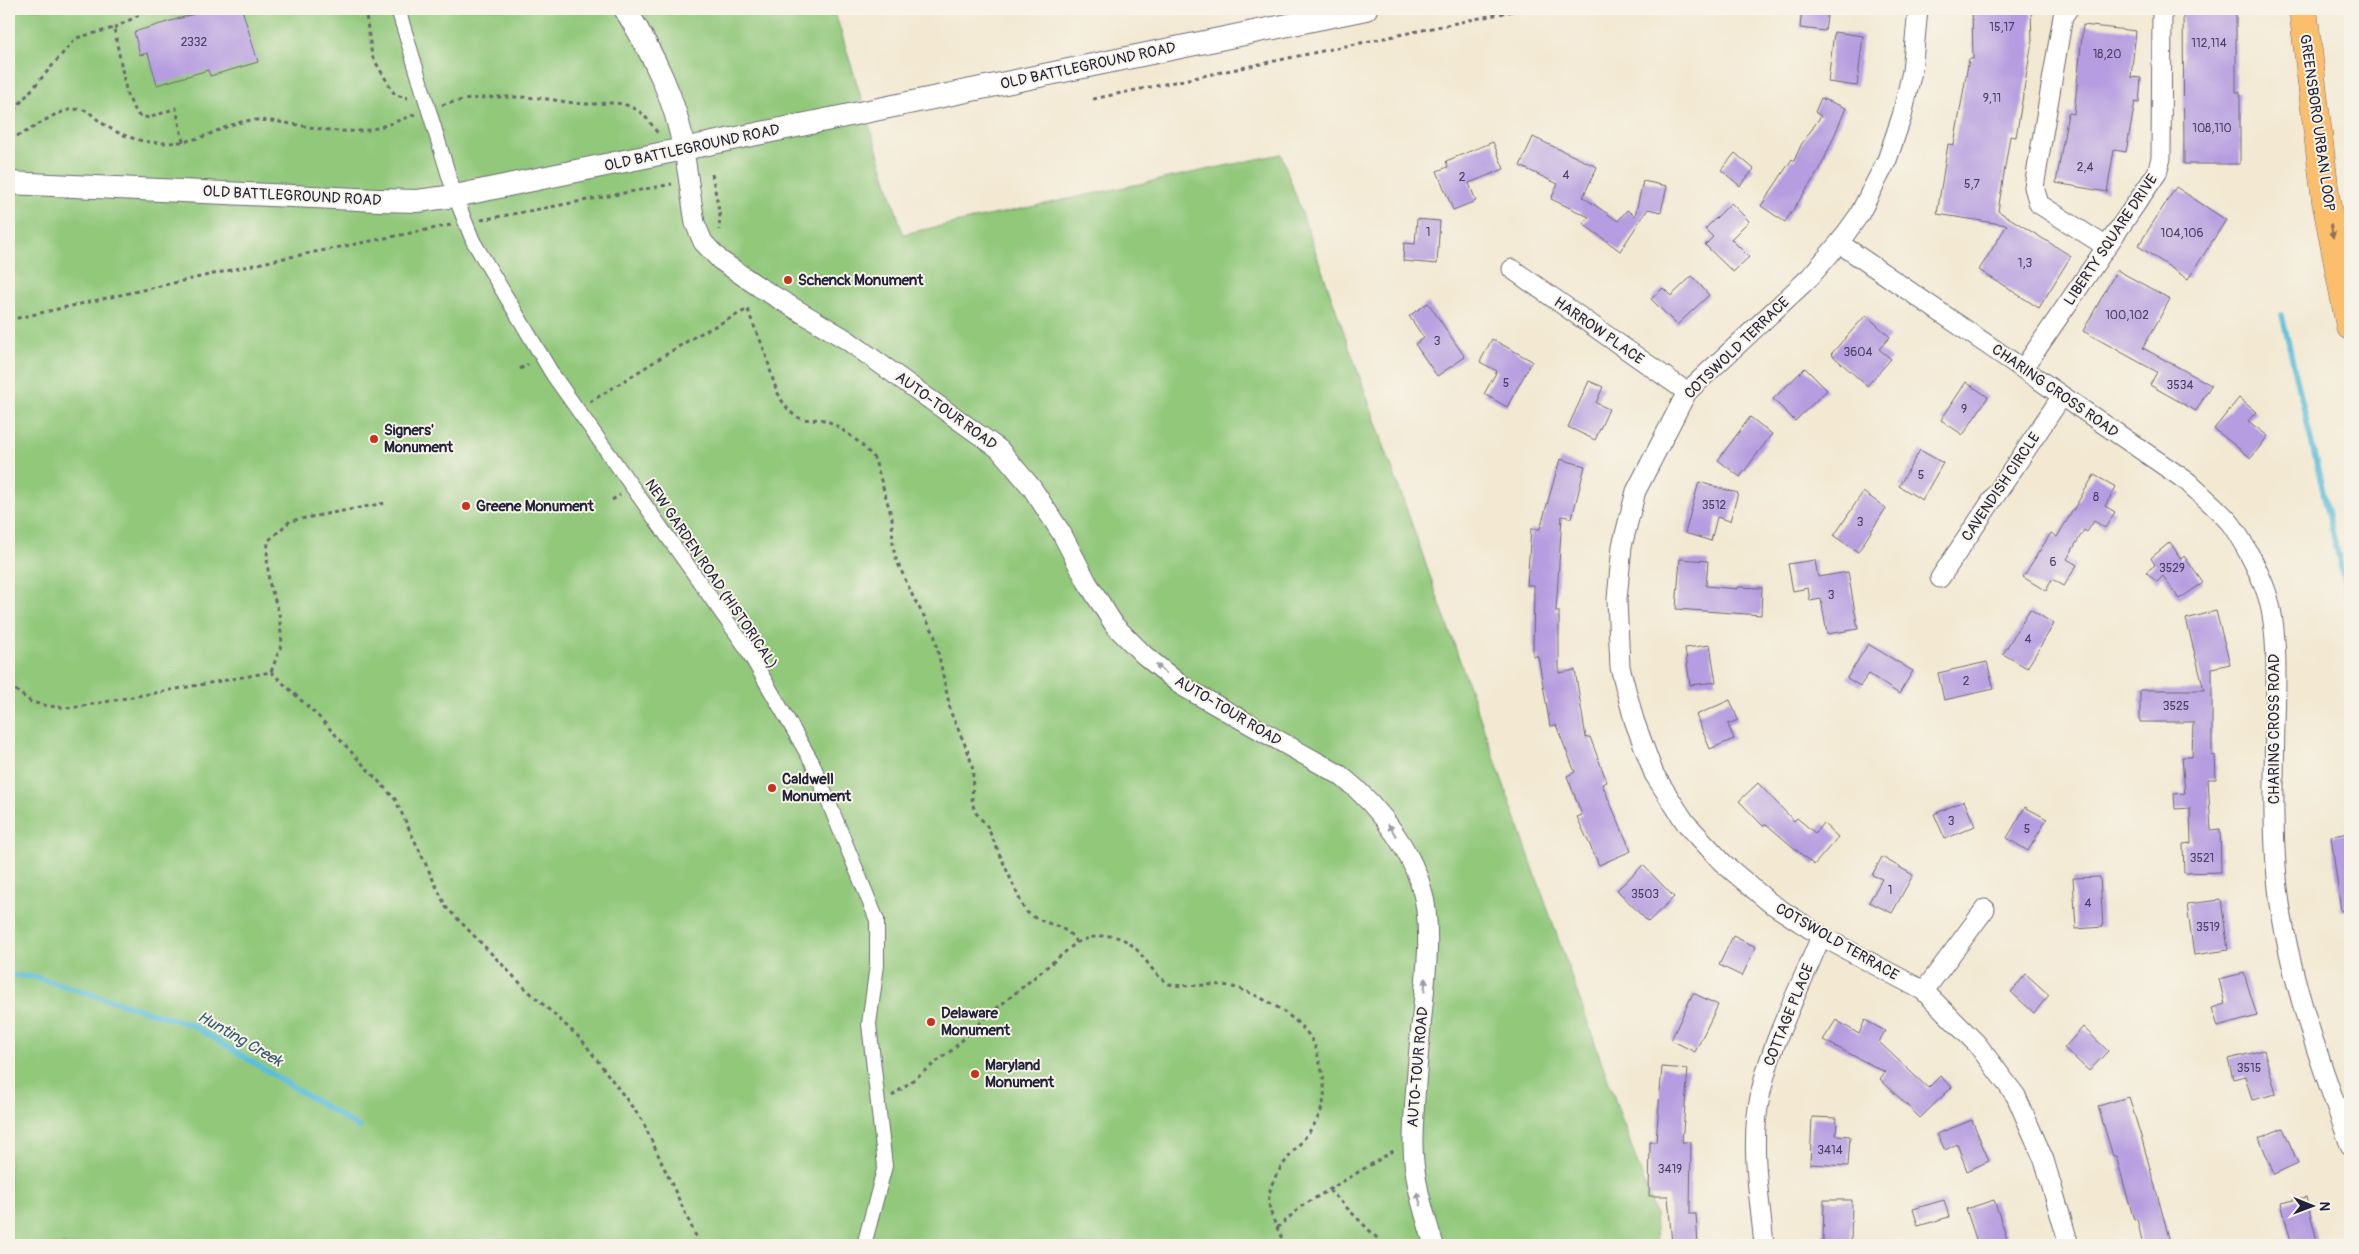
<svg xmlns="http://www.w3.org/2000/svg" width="2359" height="1254" font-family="Pangolin,sans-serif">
<rect width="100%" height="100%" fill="#f7f3e8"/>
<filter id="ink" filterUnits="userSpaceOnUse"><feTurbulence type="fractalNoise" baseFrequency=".02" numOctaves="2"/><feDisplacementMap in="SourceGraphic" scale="10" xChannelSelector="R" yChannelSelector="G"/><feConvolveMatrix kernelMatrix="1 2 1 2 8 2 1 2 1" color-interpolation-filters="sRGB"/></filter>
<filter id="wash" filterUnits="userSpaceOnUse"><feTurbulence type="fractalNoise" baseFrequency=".0096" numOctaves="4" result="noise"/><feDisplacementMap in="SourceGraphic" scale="20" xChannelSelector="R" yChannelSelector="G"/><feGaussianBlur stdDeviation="1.12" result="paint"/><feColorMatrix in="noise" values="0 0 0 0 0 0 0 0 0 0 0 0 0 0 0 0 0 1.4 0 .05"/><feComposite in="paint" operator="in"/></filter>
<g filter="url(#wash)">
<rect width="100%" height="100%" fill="#f3e9d3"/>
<path fill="#91c87a" stroke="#5a755a" d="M9,9H834L903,234L1281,154L1655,1213L1657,1245H9Z"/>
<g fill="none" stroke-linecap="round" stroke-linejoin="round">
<path stroke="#5cbeda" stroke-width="5.5" d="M2282,315L2350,607
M9,975L35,977L192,1025L360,1128"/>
</g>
<g id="blocks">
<path fill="#b69ce0" d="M193,9H242L258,62L210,76L208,70L157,85L148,53L140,55L134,32L194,14Z
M1802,9H1828L1825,31L1800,28Z
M1972,9H2031L2032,42L2016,137L2010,136L1998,211L2071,256L2039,308L1979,270L2007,225L1937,214L1948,144L1954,145L1969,59H1973Z
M2183,9H2236V92H2240V164H2184Z
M2083,25L2136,31L2131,77L2141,78L2139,103L2135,102L2126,152L2114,150L2107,192L2056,183L2068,113L2074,114Z
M1834,32L1863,36L1857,86L1828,82Z
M1821,98L1846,108L1820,169L1785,222L1761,206L1792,159L1794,161L1801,145L1821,116L1815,112Z
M1533,137L1597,167L1583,197L1618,221L1627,210L1635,216L1643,181L1667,186L1661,212L1648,209L1620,251L1583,224L1589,217L1551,199L1558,184L1520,166Z
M1493,142L1504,169L1469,183L1476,201L1453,210L1437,171L1448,167L1446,161Z
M1735,153L1754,169L1740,186L1721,170Z
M2176,187L2226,220L2188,279L2138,246Z
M1731,203L1749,221L1731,239L1749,257L1733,272L1705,245L1713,237L1705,229Z
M1417,219L1440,221L1437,264L1403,261L1404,243L1415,244Z
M2117,270L2170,299L2143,348L2211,385L2196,411L2150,385L2157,372L2083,331Z
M1692,276L1709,295L1677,325L1651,299L1663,288L1671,296Z
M1428,303L1465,357L1437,376L1415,344L1424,338L1409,316Z
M1866,315L1890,337L1879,349L1891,359L1867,386L1831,354Z
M1492,339L1532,361L1507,407L1484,394L1497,371L1480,362Z
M1805,368L1827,390L1795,421L1773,399Z
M1589,381L1603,387L1596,403L1609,409L1595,440L1568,427Z
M1966,382L1988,397L1963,435L1941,420Z
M2239,398L2256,412L2248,421L2268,436L2251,458L2214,429Z
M1750,417L1772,434L1740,477L1718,460Z
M1920,450L1943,463L1922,500L1899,486Z
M1560,459L1585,466L1572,518L1562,516L1556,611H1559V673L1575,670L1586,738L1590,737L1607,782L1602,784L1631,851L1599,865L1577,817L1582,815L1567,776L1575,772L1556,725L1550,726L1538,656H1533L1534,585H1527L1531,529H1540Z
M2094,475L2116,487L2105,506L2115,512L2105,528L2094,521L2087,532L2084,530L2067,559L2077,565L2064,586L2052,579L2046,591L2023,577L2051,533L2057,537Z
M1699,482L1738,493L1730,521L1717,517L1711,541L1685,533Z
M1863,492L1886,508L1858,552L1834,536Z
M2170,542L2181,559L2184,556L2203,583L2179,599L2163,576L2157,582L2146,572L2155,565L2151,558Z
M1680,559L1708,561L1706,586L1737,589V587L1762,588L1761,615L1676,609Z
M1815,560L1818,577L1848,572L1858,629L1827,634L1821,599L1810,601L1808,588L1793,591L1788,564Z
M2030,609L2054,624L2027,668L2003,654Z
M2216,611L2230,664L2212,668V756L2215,755L2216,779H2208L2211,830L2220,829L2221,872L2184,873L2183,844L2191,843L2190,808L2175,809L2174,794L2185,793L2182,757H2192L2193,722H2140V690H2204L2186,619Z
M1868,644L1913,671L1899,694L1869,674L1860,686L1847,678Z
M1710,645L1716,682L1690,685L1685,648Z
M1987,662L1994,689L1944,700L1938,673Z
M1730,700L1738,720L1728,724L1734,739L1710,749L1696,715Z
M1758,783L1794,821L1797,818L1815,833L1823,823L1838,837L1814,865L1766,824L1763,826L1739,801Z
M1964,801L1975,826L1945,839L1934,814Z
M2025,807L2047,819L2028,851L2007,838Z
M2350,833V910L2341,911L2331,836Z
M1882,857L1913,875L1892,913L1869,902L1882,879L1872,875Z
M1643,865L1674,897L1648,922L1617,890Z
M2100,877L2103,927L2076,929L2073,878Z
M2221,900L2228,950L2194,955L2187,904Z
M1733,936L1756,947L1742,976L1719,965Z
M2244,973L2257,1016L2218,1027L2212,1008L2225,1004L2219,979Z
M2026,974L2049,995L2034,1013L2011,992Z
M1693,993L1718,1005L1695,1052L1671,1040Z
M1836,1020L1859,1034L1865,1020L1885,1031L1879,1042L1928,1088L1940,1076L1952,1087L1920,1118L1880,1079L1885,1072L1823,1040Z
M2083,1027L2108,1051L2089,1071L2064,1048Z
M2264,1050L2276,1094L2252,1100L2245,1076L2233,1079L2228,1059Z
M1662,1067L1688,1069L1682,1142H1691L1690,1214H1696L1698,1245H1672L1668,1196H1649L1650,1142H1656Z
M2129,1097L2143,1143L2171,1245H2143L2137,1219L2134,1220L2116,1156H2113L2098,1106Z
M1812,1117L1837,1118L1836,1135L1850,1136L1848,1166L1810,1164Z
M1972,1120L1989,1161L1967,1171L1957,1144L1945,1150L1937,1134Z
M2283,1128L2298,1163L2274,1174L2259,1138Z
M2306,1197L2318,1245H2292L2281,1203Z
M1824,1200H1852L1851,1242H1823Z
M1944,1200L1949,1217L1918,1226L1913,1209Z
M1994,1200L2009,1245H1978L1966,1209Z"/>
</g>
</g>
<g filter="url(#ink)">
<use href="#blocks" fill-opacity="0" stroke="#6b6870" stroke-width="1"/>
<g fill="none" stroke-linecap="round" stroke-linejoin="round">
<g stroke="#6b6870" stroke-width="16">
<path id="pedestrian" d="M398,9L455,196L473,241L553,375L745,646L812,762L877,920V965L869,1024L885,1166L864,1245"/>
</g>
<g stroke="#6b6870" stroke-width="21">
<path id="minor" d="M1918,9L1912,71L1902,116L1887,160L1859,215L1839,243L1810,277L1687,392L1636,491L1622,546L1617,599L1620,667L1634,720L1654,774L1685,822L1723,863L1769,902L1821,936L1924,991L1977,1044L2016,1096L2044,1160L2069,1245
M2068,9L2063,16L2034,187L2039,204L2107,247
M684,150L695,223L703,242L720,260L759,287L847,340L999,449L1032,488L1062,534L1087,582L1115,626L1144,655L1182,686L1340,775C1380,806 1420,859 1426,910C1430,942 1426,974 1423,1005C1419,1049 1414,1094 1413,1138C1412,1175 1423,1210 1434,1245
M1839,243L2188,482C2202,496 2219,509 2231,524C2243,541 2259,571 2266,591C2279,628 2276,683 2275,722C2274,778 2272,833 2278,888C2288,977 2320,1061 2350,1145
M1512,269L1687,392
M2023,369L2157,173L2161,158L2162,9
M1940,578L2062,396
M1924,991L1985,909
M1764,1245C1760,1200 1751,1153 1758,1108C1767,1047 1799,992 1821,936"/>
</g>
<g stroke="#6b6870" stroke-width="24">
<path id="tertiary" d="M625,9C652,52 676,99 684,150
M9,183L378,200L417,201L455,196L1366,9"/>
</g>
<g stroke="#6b6870" stroke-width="29">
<path id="motorway" d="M2303,9L2326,201L2350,326"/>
</g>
<path stroke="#6b6870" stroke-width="3" stroke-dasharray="4 4" stroke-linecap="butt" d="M365,9L372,56L395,95L408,98
M114,28L151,9
M1093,99L1523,9
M442,105C472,96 506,96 538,98C553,99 568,103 584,104C601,105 616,99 633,108C645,113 651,124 659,135
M9,116L76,38L114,28L127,95L138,115L149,118L176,108L183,142
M9,137C29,138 57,101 88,111C120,143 165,151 207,135C222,129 237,121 254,120C291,120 330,136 368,130C384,127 400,120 415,114
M712,174L720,216L719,230
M481,220L672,184
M9,320L280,259L451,225
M520,369L528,364
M590,402L694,337L748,309C752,324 760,338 765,352C772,374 775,399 794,415C803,422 814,418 824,420C837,423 868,448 875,460L892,518L893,547L896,559L914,599L934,633L951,713L969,754L973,770L972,803L976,813L987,826L1024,909C1038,926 1068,922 1076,943
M612,500L620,495
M271,672L318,716L395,799L446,907L524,987L582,1040L642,1120L700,1245
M9,685L31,702L48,706L71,708L271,672L282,643L279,613L269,582L267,557L268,541L290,521L385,503
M892,1096L952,1050L985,1018L1076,943C1087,938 1098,935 1110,936C1141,939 1145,970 1169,984C1190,989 1212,981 1233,987C1259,994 1300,1017 1313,1042C1317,1050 1319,1061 1322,1071C1325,1086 1326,1101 1319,1115C1307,1143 1274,1164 1269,1195C1267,1214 1279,1228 1284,1245
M1329,1190L1379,1240L1380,1245
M1277,1228L1302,1206L1395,1150"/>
<use href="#pedestrian" stroke="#fff" stroke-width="14"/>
<use href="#minor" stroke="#fff" stroke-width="19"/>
<use href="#tertiary" stroke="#fff" stroke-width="22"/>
<use href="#motorway" stroke="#fabe6d" stroke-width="28"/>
</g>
<defs><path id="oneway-solid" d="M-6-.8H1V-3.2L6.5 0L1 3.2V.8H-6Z" transform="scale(1.25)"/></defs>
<use fill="#8e7054" href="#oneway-solid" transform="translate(2332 231) rotate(80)"/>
<g fill="#9c9ca7">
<use href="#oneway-solid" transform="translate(1161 669) rotate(-141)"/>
<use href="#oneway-solid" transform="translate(1392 830) rotate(-124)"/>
<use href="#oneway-solid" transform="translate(1425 985) rotate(-85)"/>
<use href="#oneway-solid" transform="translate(1419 1199) rotate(-107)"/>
</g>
</g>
<g fill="#c8321e" stroke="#f7f3e8" stroke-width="2">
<circle cx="788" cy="280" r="5"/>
<circle cx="374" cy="439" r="5"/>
<circle cx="466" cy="506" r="5"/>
<circle cx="772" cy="788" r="5"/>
<circle cx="931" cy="1022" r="5"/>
<circle cx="975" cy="1074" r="5"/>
</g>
<g text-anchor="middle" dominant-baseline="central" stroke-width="4" stroke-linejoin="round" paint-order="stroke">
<g font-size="12" fill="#474064">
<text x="2002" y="27">15,17</text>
<text x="194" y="42">2332</text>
<text x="2209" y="43">112,114</text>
<text x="2107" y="54">18,20</text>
<text x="1992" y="98">9,11</text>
<text x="2212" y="128">108,110</text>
<text x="2085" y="167">2,4</text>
<text x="1566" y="175">4</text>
<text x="1462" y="177">2</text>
<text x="1972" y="184">5,7</text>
<text x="1428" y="232">1</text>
<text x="2182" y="233">104,106</text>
<text x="2025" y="263">1,3</text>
<text x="2127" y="315">100,102</text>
<text x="1437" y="341">3</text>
<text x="1858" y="352">3604</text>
<text x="1506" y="383">5</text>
<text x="2180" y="385">3534</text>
<text x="1964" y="409">9</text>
<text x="1921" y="475">5</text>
<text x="2096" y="497">8</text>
<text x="1714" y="505">3512</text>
<text x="1860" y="522">3</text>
<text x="2053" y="562">6</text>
<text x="2172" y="568">3529</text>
<text x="1831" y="595">3</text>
<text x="2028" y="639">4</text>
<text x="1966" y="681">2</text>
<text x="2176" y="706">3525</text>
<text x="1951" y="821">3</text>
<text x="2027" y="829">5</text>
<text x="2202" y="858">3521</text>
<text x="1890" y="890">1</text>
<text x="1645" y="894">3503</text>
<text x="2088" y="903">4</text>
<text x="2208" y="927">3519</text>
<text x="2249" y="1068">3515</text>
<text x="1830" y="1150">3414</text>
<text x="1670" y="1169">3419</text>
</g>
<g font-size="15" fill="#22223b" stroke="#f7f3e8">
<text transform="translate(1088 66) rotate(-12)">OLD BATTLEGROUND ROAD</text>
<text transform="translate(2317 123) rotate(82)">GREENSBORO URBAN LOOP</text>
<text transform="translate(692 148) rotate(-12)">OLD BATTLEGROUND ROAD</text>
<text transform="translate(292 196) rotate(3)">OLD BATTLEGROUND ROAD</text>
<text transform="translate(2111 240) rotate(-56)">LIBERTY SQUARE DRIVE</text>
<text transform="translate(1599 331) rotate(35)">HARROW PLACE</text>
<text transform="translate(1737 348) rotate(-44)">COTSWOLD TERRACE</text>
<text transform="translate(2055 391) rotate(35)">CHARING CROSS ROAD</text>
<text transform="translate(946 411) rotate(36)">AUTO-TOUR ROAD</text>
<text transform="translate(2001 487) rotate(-56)">CAVENDISH CIRCLE</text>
<text transform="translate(711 574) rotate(56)">NEW GARDEN ROAD (HISTORICAL)</text>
<text transform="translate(1228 711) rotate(31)">AUTO-TOUR ROAD</text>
<text transform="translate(2274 729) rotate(-90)">CHARING CROSS ROAD</text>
<text transform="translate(1837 942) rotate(30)">COTSWOLD TERRACE</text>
<text transform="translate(1789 1015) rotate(-68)">COTTAGE PLACE</text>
<text transform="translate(1418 1067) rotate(-85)">AUTO-TOUR ROAD</text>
</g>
<g font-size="15" font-weight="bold" fill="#22223b" stroke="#f7f3e8" text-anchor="start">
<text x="798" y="280">Schenck Monument</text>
<text x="384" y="430">Signers'<tspan x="384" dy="17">Monument</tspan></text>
<text x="476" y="506">Greene Monument</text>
<text x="782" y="779">Caldwell<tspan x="782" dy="17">Monument</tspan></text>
<text x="941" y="1013">Delaware<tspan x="941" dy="17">Monument</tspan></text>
<text x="985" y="1065">Maryland<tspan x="985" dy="17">Monument</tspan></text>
</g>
<g font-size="16" font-style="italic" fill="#365973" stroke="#f7f3e8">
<text transform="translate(240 1039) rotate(30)">Hunting Creek</text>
</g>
</g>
<rect width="2359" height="1254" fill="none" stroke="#f7f3e8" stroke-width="30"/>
<g transform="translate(2312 1206) rotate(91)" stroke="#f7f3e8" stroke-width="4" paint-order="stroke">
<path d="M0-4L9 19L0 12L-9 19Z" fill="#22223b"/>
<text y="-8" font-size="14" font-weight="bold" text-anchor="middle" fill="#22223b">N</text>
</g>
</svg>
